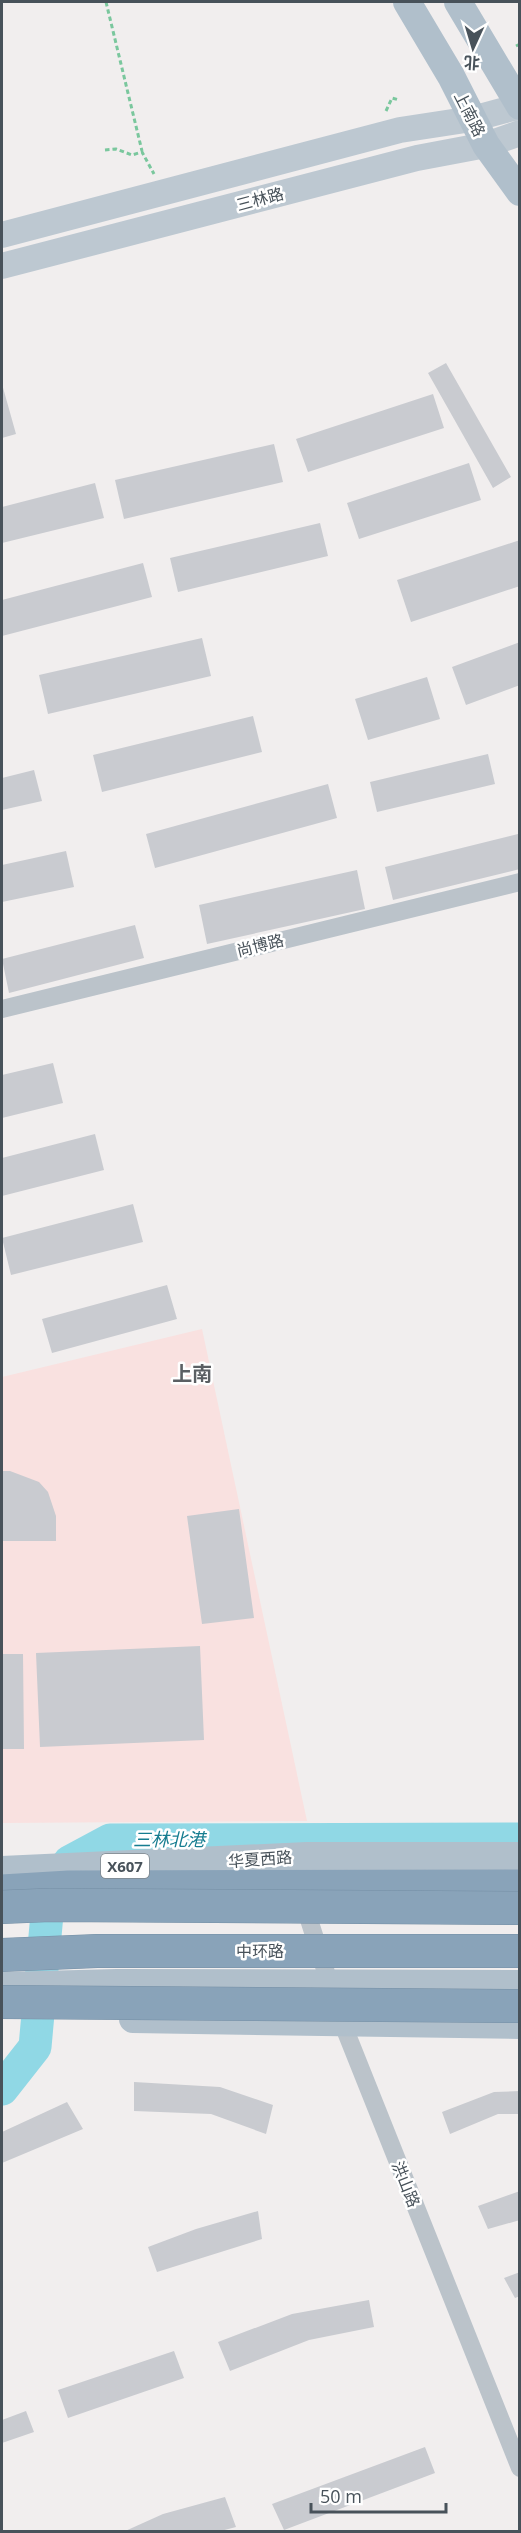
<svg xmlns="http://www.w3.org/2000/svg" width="521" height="2533" font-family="'Open Sans','Noto Sans SC',sans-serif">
<rect width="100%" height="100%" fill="#f1eeee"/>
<path fill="#f9e1e0" d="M202,1329L307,1821L2,1823V1377Z"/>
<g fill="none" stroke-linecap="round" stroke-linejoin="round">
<path stroke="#90d8e5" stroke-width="33" d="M2,2089L35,2047L48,1903L69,1862L110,1840L520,1839"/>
</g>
<path fill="#c9cbd0" d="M446,363L511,477L493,488L428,373Z
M2,384L16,434L2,438Z
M433,394L444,428L308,472L296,439Z
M274,444L283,482L124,519L115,480Z
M469,463L481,500L359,539L347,503Z
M95,483L104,518L2,543V507Z
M320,523L328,556L178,592L170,558Z
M520,540V586L411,622L397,580Z
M143,563L152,597L2,636V600Z
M202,638L211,676L48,714L39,675Z
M520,642V685L466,705L452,667Z
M427,677L440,719L368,740L355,699Z
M253,716L262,752L102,792L93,755Z
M488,754L495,784L377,812L370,782Z
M34,770L42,801L2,810V778Z
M328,784L337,818L155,868L146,834Z
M518,834L520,869L393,900L385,867Z
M66,851L74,887L2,902V865Z
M357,870L365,909L207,944L199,905Z
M135,925L144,958L9,993L2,959Z
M53,1063L63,1103L2,1118V1075Z
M95,1134L104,1170L2,1196V1158Z
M133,1204L143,1242L11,1275L2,1238Z
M167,1285L177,1319L52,1353L42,1319Z
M2,1471H10L39,1482L48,1492L56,1516V1541H2Z
M239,1509L254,1618L202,1624L187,1516Z
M200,1646L204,1740L40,1747L36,1653Z
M2,1654H23L24,1749H2Z
M134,2082L220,2087L273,2105L266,2134L211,2114L134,2111Z
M520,2091V2114H498L450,2134L442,2112L494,2092Z
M67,2102L83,2129L2,2163V2132Z
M520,2191V2220L488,2229L478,2206Z
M258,2211L262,2239L157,2272L148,2247L196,2229Z
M520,2272V2296L515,2298L504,2278Z
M369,2300L374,2327L309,2340L230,2371L218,2342L292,2314Z
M174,2351L184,2378L68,2418L58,2390Z
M26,2411L34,2432L2,2443V2420Z
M425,2447L435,2473L284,2530L272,2504Z
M225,2497L236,2527L217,2532H123L163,2514Z"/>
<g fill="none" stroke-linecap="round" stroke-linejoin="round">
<g stroke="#758fa5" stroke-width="34">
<path id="highway" d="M2,1891L69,1887L520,1886"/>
</g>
<path stroke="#7ac79d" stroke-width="3" stroke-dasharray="4.5 3" stroke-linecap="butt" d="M106,2L142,151
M516,46L520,44
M386,111L392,98L399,100
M105,150L116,149L132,155L142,152L154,174"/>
<path stroke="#bbc3ca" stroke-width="18" d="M2,1009L520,882
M303,1901L342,2022L520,2468"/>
<path stroke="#bdc8d1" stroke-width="26" d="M2,235L400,130L472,119L520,106
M2,266L417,158L486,145L520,133"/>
<path stroke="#b0bfcb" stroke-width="28" d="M407,2L451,76L486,145L520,192
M458,2L520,106
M2,1870L307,1856H520
M2,1986L117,1983L520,1984
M133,2019L520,2025"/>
<use href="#highway" stroke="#89a3b9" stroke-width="33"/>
<g stroke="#758fa5" stroke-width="34" stroke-linecap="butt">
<path id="highway-bridge" d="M2,1907L50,1905L520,1908
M2,1955L97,1951H520
M2,2002L520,2006"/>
</g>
<use href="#highway-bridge" stroke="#89a3b9" stroke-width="33"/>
</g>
<g text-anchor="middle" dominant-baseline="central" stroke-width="5" stroke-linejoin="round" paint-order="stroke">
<rect fill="#fff" stroke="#7f868c" stroke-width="1.5" x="101" y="1854" width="48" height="24" rx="4.5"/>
<g font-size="15" font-weight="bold" fill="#48525a">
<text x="125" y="1866">X607</text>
</g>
<g font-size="16" fill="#48525a" stroke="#fff">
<text transform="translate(470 114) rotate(63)">上南路</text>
<text transform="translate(260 199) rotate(-15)">三林路</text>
<text transform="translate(260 945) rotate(-14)">尚博路</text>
<text transform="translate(260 1859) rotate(-4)">华夏西路</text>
<text x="260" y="1951">中环路</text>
<text transform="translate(406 2184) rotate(68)">洪山路</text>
</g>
<g font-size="18" font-style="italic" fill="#167d90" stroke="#fff">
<text x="169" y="1839">三林北港</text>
</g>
<g font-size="20" font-weight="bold" fill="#5b5f63" stroke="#fff">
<text x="192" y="1373">上南</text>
</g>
</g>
<rect width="521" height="2533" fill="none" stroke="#48525a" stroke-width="6"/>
<g transform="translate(473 48) rotate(184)" stroke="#ffffff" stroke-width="4.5" paint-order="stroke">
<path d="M0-4.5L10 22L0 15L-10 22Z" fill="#48525a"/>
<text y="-9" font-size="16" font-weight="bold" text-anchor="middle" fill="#48525a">北</text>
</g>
<path d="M311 2503v9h135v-9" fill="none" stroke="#48525a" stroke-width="3"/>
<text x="320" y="2503" font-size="18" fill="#48525a" stroke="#ffffff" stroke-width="4.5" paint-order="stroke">50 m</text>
</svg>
